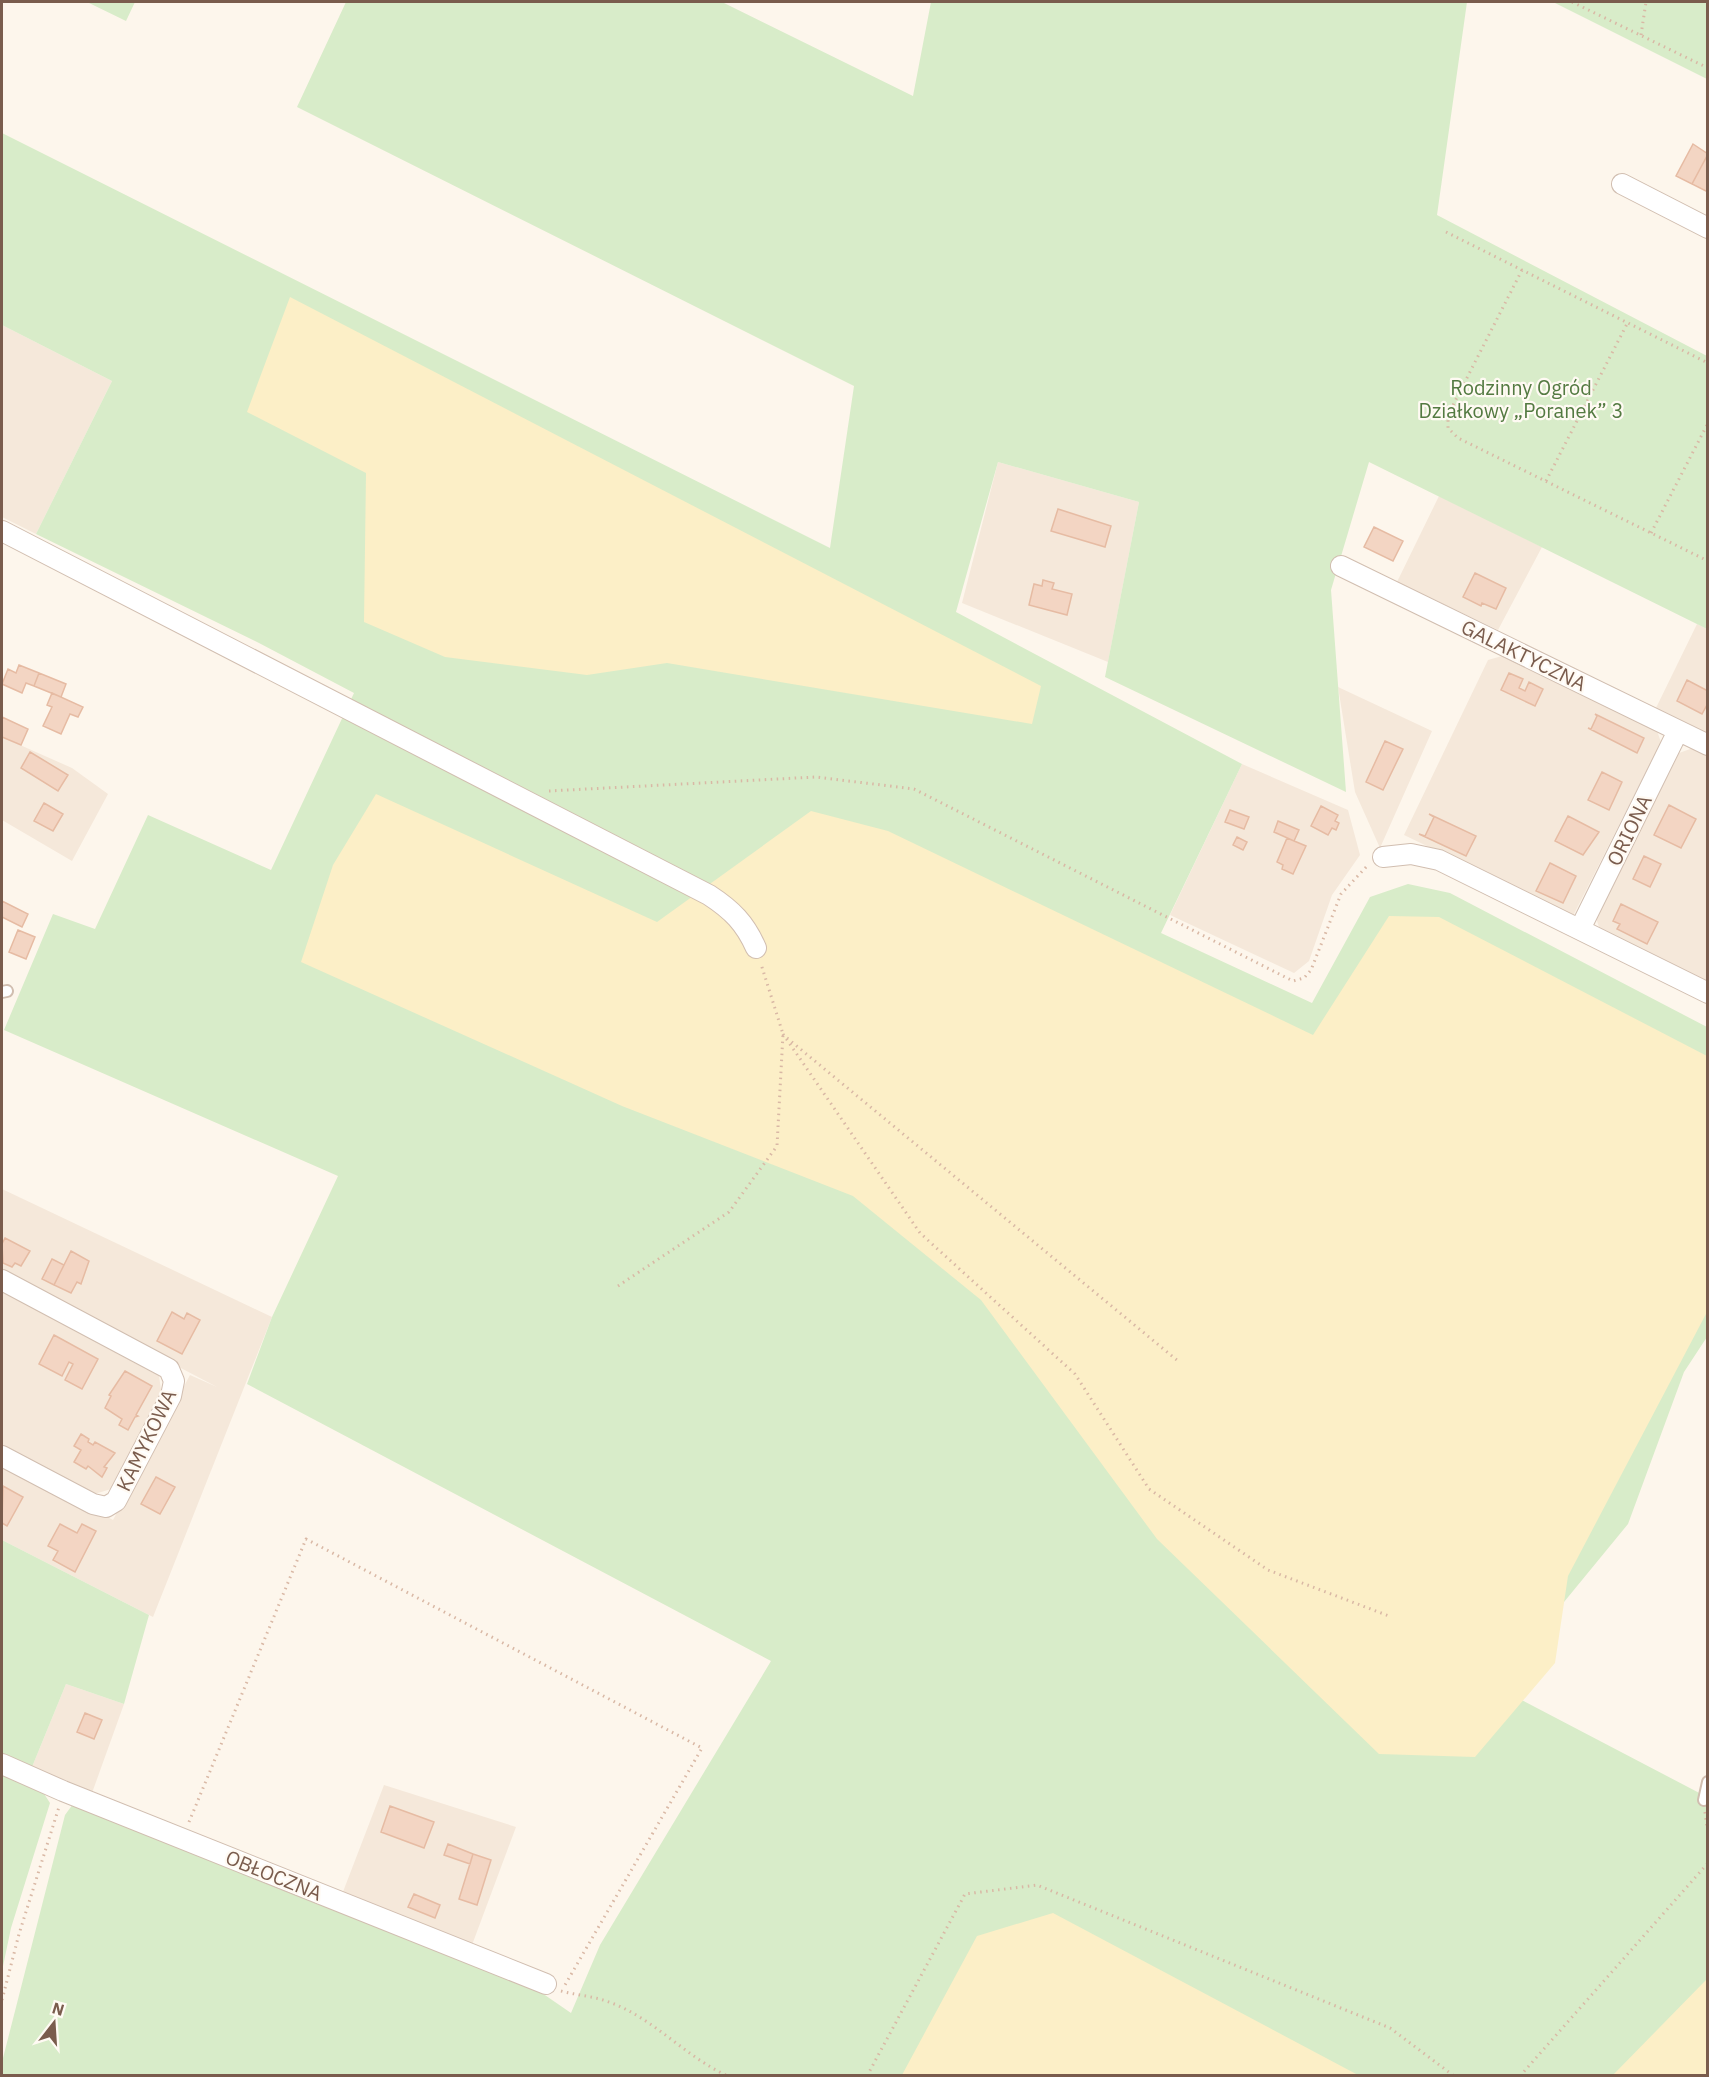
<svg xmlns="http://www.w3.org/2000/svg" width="1709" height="2077" font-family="'IBM Plex Sans',sans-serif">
<rect width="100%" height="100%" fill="#fdf6ec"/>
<path fill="#f5e8da" d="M2,325L112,381L36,534L2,517Z
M998,462L1139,502L1108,662L962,603Z
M1439,496L1542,547L1498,630L1397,582Z
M1697,624L1707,629V736L1655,710Z
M1502,656L1657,731L1661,742L1573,916L1404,835L1488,660Z
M1338,687L1432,731L1380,848L1355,792Z
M2,737L72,768L108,794L72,861L2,820Z
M1693,748L1707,755V987L1601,933L1596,918L1679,753Z
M1242,764L1348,810L1360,855L1332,895L1309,961L1294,973L1170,915Z
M2,1189L272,1317L153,1617L2,1540V1462L113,1520L190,1375L217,1387L2,1274Z
M2,1291L159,1376L162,1396L111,1489L88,1496L2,1449Z
M66,1684L124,1704L92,1793L32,1767Z
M384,1785L516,1827L472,1945L341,1897Z"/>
<path fill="#d8ecc9" d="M87,2H135L126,21Z
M346,2H722L913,96L931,2H1467L1437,215L1707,356V629L1369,462L1331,590L1346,792L1105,677L1139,502L998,462L956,612L1242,764L1161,933L1312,1003L1370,897L1408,884L1450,893L1707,1027V1337L1684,1372L1628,1524L1495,1686L1707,1797V2075H2V2062L65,1815L73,1804L539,1991L571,2013L600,1945L771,1661L247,1384L272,1317L338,1176L4,1030L53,914L95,929L148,815L271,870L354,693L259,643L36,534L112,381L2,325V133L830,548L854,386L297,107Z
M1553,2H1707V79Z
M2,1540L149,1615L124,1704L66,1684L32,1767L2,1754Z
M2,1770L41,1789L50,1803L11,1928L2,1971Z"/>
<path fill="#fcefc7" d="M290,297L1041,686L1032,724L667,663L587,675L445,657L364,622L366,473L247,412Z
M376,794L657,922L811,811L888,831L1313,1035L1389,916L1439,917L1707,1056V1312L1568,1576L1555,1663L1475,1757L1379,1754L1157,1539L981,1300L853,1196L622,1106L301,962L333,865Z
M1053,1913L1358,2075H902L977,1936Z
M1707,1979V2075H1613Z"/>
<path fill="#f3d5c3" stroke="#e6bba3" stroke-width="1.5" d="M1693,144L1708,154L1692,184L1676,176Z
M1708,154V192L1692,184Z
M1058,509L1111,526L1105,547L1051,531Z
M1374,527L1403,541L1393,561L1364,547Z
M1475,573L1506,588L1496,609L1482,603L1481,606L1463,597Z
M1043,580L1054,583L1052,589L1072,594L1067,615L1029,605L1034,584L1042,586Z
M19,665L39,673L34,686L26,683L22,693L2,684L8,669L16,673Z
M39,673L66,684L61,697L34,686Z
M1509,673L1523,679L1519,688L1525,691L1529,682L1543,689L1535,706L1501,690Z
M1687,680L1708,691V703L1702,714L1677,701Z
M52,693L83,707L78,717L70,714L61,734L43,726L52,707L47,705Z
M1595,714L1644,738L1637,753L1588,728L1591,729L1597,716Z
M2,717L28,729L21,745L2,737Z
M1385,741L1403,749L1383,790L1366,782Z
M30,752L68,775L58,791L21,768Z
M1602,772L1622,782L1609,810L1588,800Z
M44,803L63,814L53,831L34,821Z
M1669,805L1696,819L1681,848L1654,835Z
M1321,806L1338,815L1335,821L1339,823L1336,830L1332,828L1328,835L1311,826Z
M1230,810L1249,817L1244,829L1225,822Z
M1429,814L1476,836L1466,856L1419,834L1425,836L1434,817Z
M1568,816L1599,832L1583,855L1555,841Z
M1278,821L1299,830L1294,841L1274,832Z
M1237,837L1247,842L1243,850L1233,845Z
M1287,838L1306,846L1293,874L1282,869L1283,865L1277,862Z
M1644,856L1661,864L1650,887L1633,879Z
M1550,863L1576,876L1563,903L1536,891Z
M2,901L28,914L22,927L2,917Z
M1621,904L1658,922L1647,944L1617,929L1620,924L1613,921Z
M18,930L35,937L26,959L9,952Z
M5,1238L30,1251L21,1266L15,1263L12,1267L3,1263L2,1244Z
M71,1251L89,1261L81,1284L77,1282L71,1293L54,1285Z
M52,1259L64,1265L54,1285L42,1279Z
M172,1312L184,1319L187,1313L200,1320L182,1354L157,1341Z
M54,1335L98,1359L82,1389L65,1380L73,1364L69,1362L62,1376L39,1364Z
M125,1371L152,1386L136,1415L138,1416L135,1417L128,1430L119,1425L122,1419L105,1408L111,1396L109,1395Z
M81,1434L89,1439L88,1442L93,1445L95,1442L115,1453L104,1467L107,1468L102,1477L88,1466L86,1469L74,1462L81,1450L74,1446Z
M156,1477L175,1487L160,1514L141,1504Z
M3,1486L23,1497L7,1526L2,1523Z
M60,1524L77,1533L82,1524L96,1531L75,1572L53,1560L58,1551L48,1546Z
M85,1713L102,1720L94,1739L77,1732Z
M390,1806L434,1822L424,1848L381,1832Z
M448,1844L473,1854L470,1864L444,1855Z
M473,1854L491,1860L477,1905L459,1899Z
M414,1894L440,1905L435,1918L408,1907Z"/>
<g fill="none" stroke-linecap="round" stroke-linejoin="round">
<g stroke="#d1beb0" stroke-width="14">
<path id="service" d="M2,992L7,991
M1704,1800L1708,1782"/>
</g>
<g stroke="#d1beb0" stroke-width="22">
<path id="minor" d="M1622,184L1708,228
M2,531L709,895C732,910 745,923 756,948
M1341,566L1708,745
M1383,857L1411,854L1439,860L1708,993
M1580,929L1678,731
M2,1280L169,1369L174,1381L171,1396L116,1501L106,1507L93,1504L2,1456
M2,1764L63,1791L546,1984"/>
</g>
<path stroke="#d9b8a5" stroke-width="3" stroke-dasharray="1.5 4.5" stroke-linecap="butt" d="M1572,2L1708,68
M1641,35L1646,2
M1446,232L1708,363
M1522,270L1448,415V428L1458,438L1708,561
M1546,481L1628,322
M1651,533L1708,423
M549,791L816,777L914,789L1293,981L1304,978L1311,970L1341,894L1368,865
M783,1034L920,1233L1075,1374L1149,1489L1268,1570L1389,1616
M787,1038L1178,1361
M618,1286L729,1212L777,1146L783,1034L761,964
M1705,1812L1708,1834
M189,1822L306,1539L702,1748L565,1985
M561,1991C576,1995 592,1996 606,2001C652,2016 685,2057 728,2076
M2,2000L19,1934L59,1807
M867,2076L965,1894L1037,1885L1390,2028L1454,2076
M1520,2076L1708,1863"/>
<use href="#service" stroke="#fff" stroke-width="10"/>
<use href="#minor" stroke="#fff" stroke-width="20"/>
</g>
<g text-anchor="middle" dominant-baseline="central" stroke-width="4.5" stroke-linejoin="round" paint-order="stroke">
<g font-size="20" fill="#537a41" stroke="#fffaf3">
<text x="1521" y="387">Rodzinny Ogród<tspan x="1521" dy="23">Działkowy „Poranek” 3</tspan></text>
</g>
<g font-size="20" fill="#7a5c4d" stroke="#fffaf3">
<text transform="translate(1524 655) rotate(26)">GALAKTYCZNA</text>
<text transform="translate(1629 830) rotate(-64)">ORIONA</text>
<text transform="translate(146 1440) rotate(-64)">KAMYKOWA</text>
<text transform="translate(274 1875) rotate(22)">OBŁOCZNA</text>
</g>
</g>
<rect width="1709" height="2077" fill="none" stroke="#7a5c4d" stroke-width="6"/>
<g transform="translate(54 2023) rotate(17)" stroke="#fffaf3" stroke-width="4.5" paint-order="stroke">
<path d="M0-4.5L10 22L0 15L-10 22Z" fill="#7a5c4d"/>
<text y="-9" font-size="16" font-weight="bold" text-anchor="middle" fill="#7a5c4d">N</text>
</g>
</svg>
